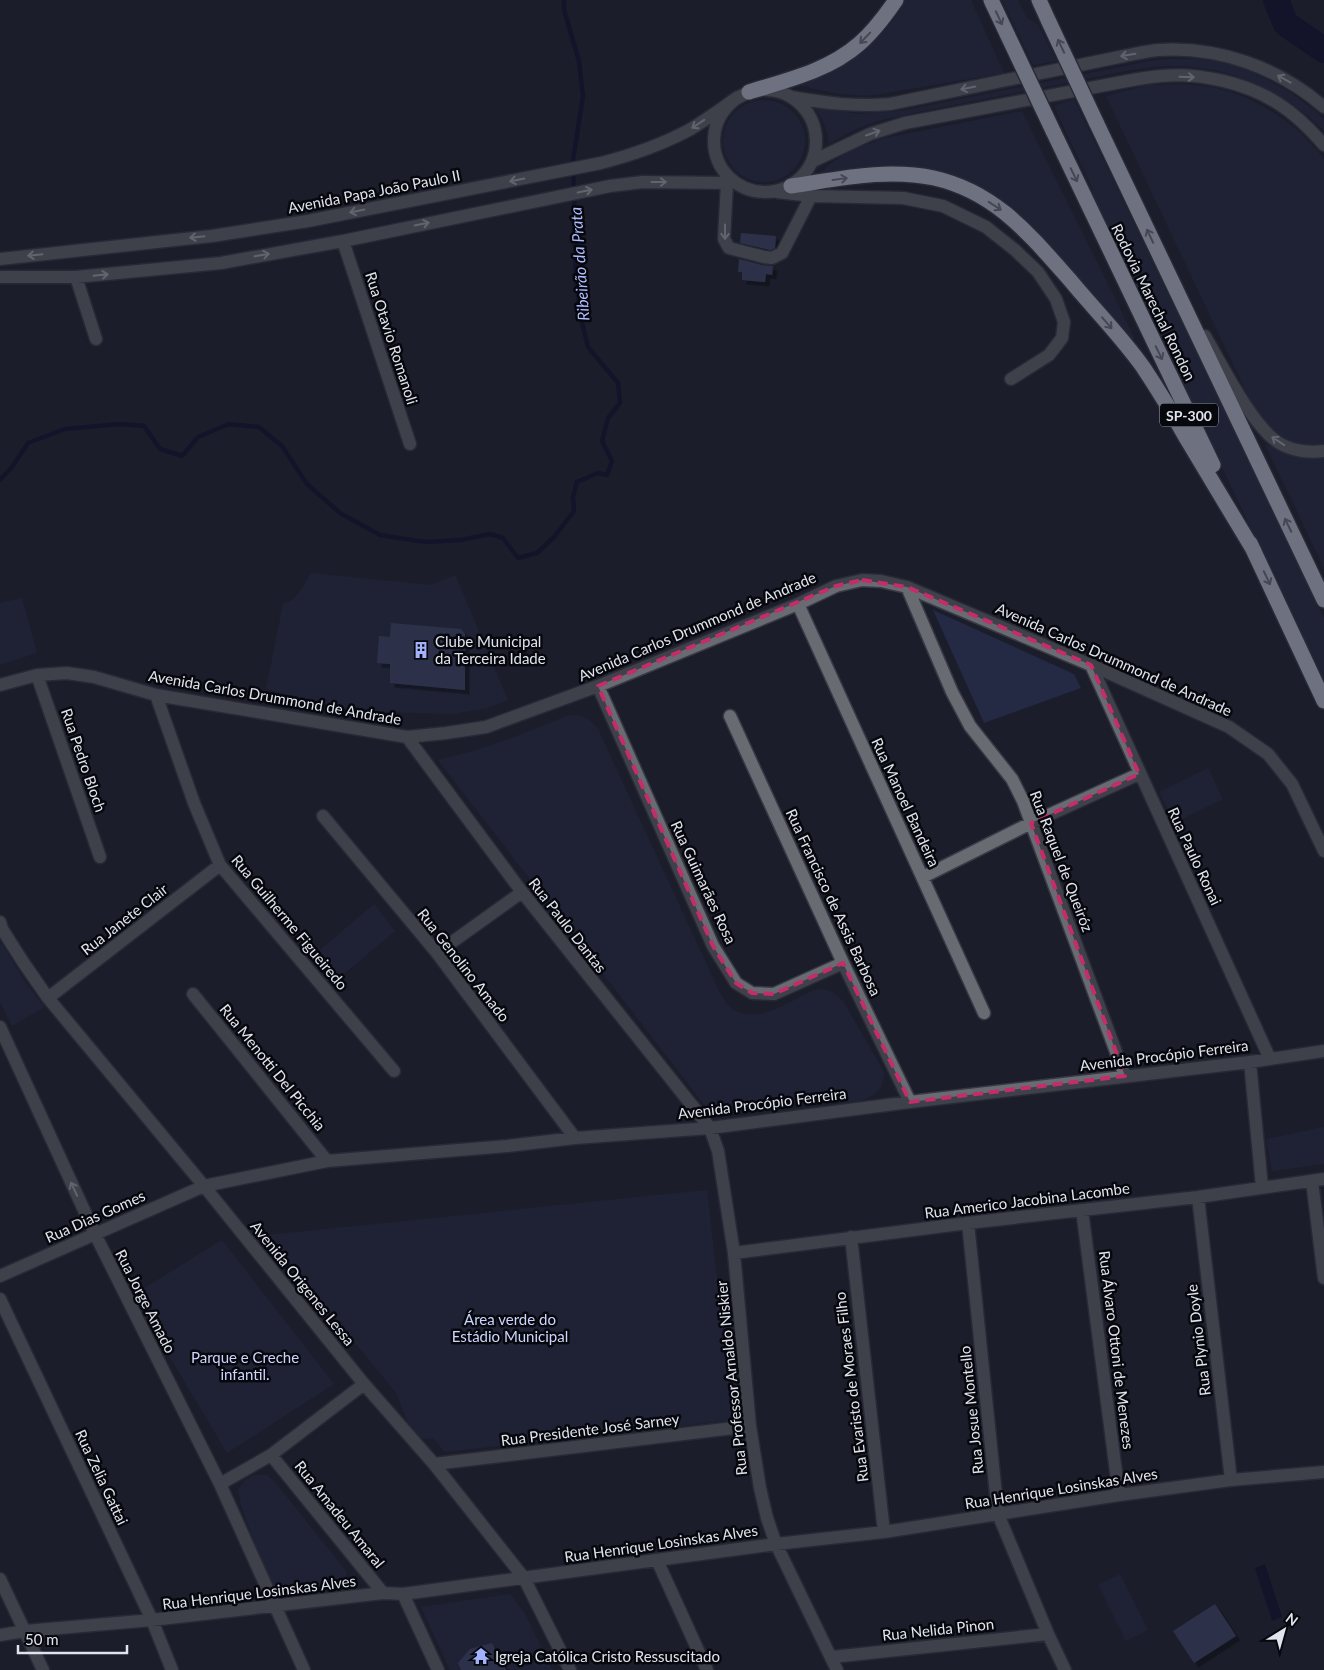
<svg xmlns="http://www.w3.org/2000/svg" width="1324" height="1670" font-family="Lato,sans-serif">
<defs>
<filter id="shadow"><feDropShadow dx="4.5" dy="4.5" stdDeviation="0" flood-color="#0009"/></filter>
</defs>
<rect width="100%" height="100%" fill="#1b1e2a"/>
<path fill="#242944" d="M906,0H971L1004,73L875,95C847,97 827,92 800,85C842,73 886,39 906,0Z
M1002,0H1018L1027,18L1038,25L1057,61L1033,65Z
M1171,59C1186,59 1203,58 1217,62C1258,71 1294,91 1324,119V131C1283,89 1227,64 1168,66C1130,68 1092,78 1055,85C1005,95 954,105 903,115C876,121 852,128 829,144C827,128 823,118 813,106L858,114L901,111L1150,61Z
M1180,84C1190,85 1201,85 1211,87C1255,96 1297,123 1324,159V443C1288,451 1267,428 1250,400L1106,96L1148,85Z
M1074,99L1324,618V681L1091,193L1093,190L1054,106Z
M723 141a41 41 0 1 1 82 0a41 41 0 1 1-82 0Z
M1022,111L1134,337L1132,340C1108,313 1085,286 1062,259C1042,237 1022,211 996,196C964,177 928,167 891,165C867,164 842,171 819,175C837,155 860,146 885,138Z
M1265,444C1284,453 1302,459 1324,457V568Z
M311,573L431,585L455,575L508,700L487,708L452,714L353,711L266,689L283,604C297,601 304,585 311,573Z
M22,598L37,653L0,665V603Z
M933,610L1074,674L1081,688L984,723Z
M569,715C583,715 589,718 598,729L719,991C722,995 724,1000 727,1004C747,1026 778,1009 798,998C804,996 810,991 816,990C827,987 835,993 843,1001L884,1072C883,1091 877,1094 860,1101L706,1107L438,760C484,750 526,733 569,715Z
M1208,768L1223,799L1174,823L1159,792Z
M374,904L395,931L333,983L313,956Z
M2,944L23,979L44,1007L12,1026L0,1001V945Z
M1324,1127V1164L1272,1171L1266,1139Z
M707,1190L733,1420L445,1452L433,1438C429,1439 425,1440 422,1438C410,1434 401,1405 397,1394L267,1235Z
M222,1240L334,1384L227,1453L133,1295Z
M254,1475H267L275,1482L346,1571V1579L342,1585L289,1593L279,1591L269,1584L241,1505L238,1490L245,1480Z
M1120,1574L1148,1630L1126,1641L1098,1585Z
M510,1594L525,1614L552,1670H450L421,1607Z"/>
<path fill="#090b2c" d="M1265,1564L1282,1617L1272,1621L1255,1568Z"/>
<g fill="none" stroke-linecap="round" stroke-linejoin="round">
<path stroke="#090b2c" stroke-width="4.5" d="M0,480L12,467L28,443L65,429L120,424L144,426L160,449L182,456L198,437L229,424L259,427L282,446L307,484L340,513L380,535L425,542L461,540L490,534L503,538L518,558L537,553L554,537L574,511L573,497L577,482L598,473L607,475L612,461L602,441L608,418L620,403L618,383L588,347L580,314L576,277L573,160L583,96L579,61L564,10V0"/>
<path stroke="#090b2c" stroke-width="26" d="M1276,0L1286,24L1324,50"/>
</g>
<path fill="#42496f" filter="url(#shadow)" d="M741,233L776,236L775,248L771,250L766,249L740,243Z
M739,259L762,265L773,266L772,275L766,274L765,282L742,280V272H738Z
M391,623L461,629L465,634V690L390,683V664L377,663L379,636L390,637Z
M1215,1604L1236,1636L1194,1663L1173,1631Z
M492,1643L506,1670H461L458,1663L470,1649Z"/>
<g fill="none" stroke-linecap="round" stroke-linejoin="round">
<g stroke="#373a45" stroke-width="15">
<path id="minor" d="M714 141a51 51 0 1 1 102 0a51 51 0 1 1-102 0Z
M791,97C826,103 854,107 890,104L1124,56C1135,54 1147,51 1158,50C1219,46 1279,68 1324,107
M813,161L870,134L905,123L1127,81C1138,79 1150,77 1161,76C1199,72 1247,83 1279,104C1296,115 1311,130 1324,145
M727,183L724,239L729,248L764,257L772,258L782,253L811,196
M777,192L811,196L903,198L943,206L986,227L1015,250L1038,272L1056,299L1064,322L1062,338L1049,355L1011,379
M343,241L410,444
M0,259L212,236L308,221L601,163C632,155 661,145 689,130C706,120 722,108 738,97
M0,277H76L221,263L343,241L610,186L643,182L727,183L730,179
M76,277L96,339
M1205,336C1222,365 1252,426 1279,443C1292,451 1310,453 1324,451
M907,587L952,692L970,726L1012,779L1023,801L1125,1076
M798,604L984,1013
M1091,665L1270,1059
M37,675L100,857
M0,685L37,675L67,673L94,677L156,695L407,737L446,733L486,727L598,686L798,604L836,586L862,580L881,581L907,587L1091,665L1229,727L1268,754L1292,784L1324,851
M598,686L713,946L736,983L752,993L774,994L843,963
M156,695L194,803L220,865L394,1071
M730,716L843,963L910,1102
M407,737L522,892L710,1128L718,1151L734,1253L750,1426L760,1488L767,1518L776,1544L837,1670
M323,816L437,953L575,1138
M923,877L1031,823L1139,774
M0,922L2,929L23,962L48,998L204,1186L364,1384L434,1464L524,1578L570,1670
M437,953L522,892
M193,994L327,1161
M48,998L220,865
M0,1027L95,1234L220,1484L304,1670
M1250,1062L1262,1187
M1312,1181L1324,1278
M1198,1197L1231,1480
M1082,1210L1119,1495
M968,1223L998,1514L1048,1634L1065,1670
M851,1237L884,1532
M734,1253L968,1223L1198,1197L1324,1179
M0,1276L204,1186L327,1161L507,1146L575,1138L710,1128L910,1102L1250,1062L1324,1051
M0,1299L152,1620L172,1670
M271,1455L383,1593
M434,1464L750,1426
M220,1484L271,1455L364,1384
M657,1560L707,1670
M0,1579L43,1670
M403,1594L438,1670
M0,1635L25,1631L152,1620L383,1593L403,1594L776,1544L884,1532L1119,1495L1231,1480L1324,1472
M832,1657L1048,1634"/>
</g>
<g stroke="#373a45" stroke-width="18">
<path id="highway" d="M991,0L1008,36
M1039,0L1049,22
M749,92C787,80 828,71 859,44C873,32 885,16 896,0
M1096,122L1324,600
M1053,131L1213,465
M791,186C839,179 886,168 934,178C996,192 1030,235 1070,280C1094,309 1121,336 1143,367C1159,391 1174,416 1188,441C1210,477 1232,514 1254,551
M1250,543L1324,701"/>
</g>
<use href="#minor" stroke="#696b72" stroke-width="12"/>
<use href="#highway" stroke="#d3d7e9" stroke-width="15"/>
<g stroke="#373a45" stroke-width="18" stroke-linecap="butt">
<path id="highway-bridge" d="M1049,22L1096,122
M1008,36L1053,131"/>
</g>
<use href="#highway-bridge" stroke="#d3d7e9" stroke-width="15"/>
</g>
<defs><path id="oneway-shaft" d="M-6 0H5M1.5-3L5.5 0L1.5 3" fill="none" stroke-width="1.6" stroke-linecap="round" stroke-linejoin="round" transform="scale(1.25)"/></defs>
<g stroke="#777a86">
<use href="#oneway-shaft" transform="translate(999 18) rotate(65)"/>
<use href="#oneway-shaft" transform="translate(865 38) rotate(134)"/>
<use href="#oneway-shaft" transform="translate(1061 46) rotate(-115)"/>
<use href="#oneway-shaft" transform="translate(1074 175) rotate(64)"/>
<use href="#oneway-shaft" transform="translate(840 179) rotate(-8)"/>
<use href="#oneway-shaft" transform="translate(995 206) rotate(33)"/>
<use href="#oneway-shaft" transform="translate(1150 236) rotate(-115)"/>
<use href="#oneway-shaft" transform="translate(1107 323) rotate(49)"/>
<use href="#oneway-shaft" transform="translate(1159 353) rotate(64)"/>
<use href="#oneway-shaft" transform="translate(1288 525) rotate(-116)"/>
<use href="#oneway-shaft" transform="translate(1267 578) rotate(65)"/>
</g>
<g stroke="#b7bac2">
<use href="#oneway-shaft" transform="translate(1128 55) rotate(170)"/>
<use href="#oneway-shaft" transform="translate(1187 77) rotate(2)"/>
<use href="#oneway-shaft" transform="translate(1284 79) rotate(-151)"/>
<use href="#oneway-shaft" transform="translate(968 88) rotate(168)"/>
<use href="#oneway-shaft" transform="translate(698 124) rotate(146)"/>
<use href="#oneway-shaft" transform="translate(873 133) rotate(-19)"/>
<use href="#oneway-shaft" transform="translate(517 180) rotate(169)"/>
<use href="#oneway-shaft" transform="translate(659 182)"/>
<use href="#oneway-shaft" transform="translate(585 191) rotate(-12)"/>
<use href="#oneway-shaft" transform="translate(357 211) rotate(169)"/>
<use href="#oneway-shaft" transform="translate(422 224) rotate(-12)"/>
<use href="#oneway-shaft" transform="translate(725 232) rotate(90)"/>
<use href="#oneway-shaft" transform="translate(197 237) rotate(174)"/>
<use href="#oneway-shaft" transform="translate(35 255) rotate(174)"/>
<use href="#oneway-shaft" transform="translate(262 255) rotate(-10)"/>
<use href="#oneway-shaft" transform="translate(101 275) rotate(-6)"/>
<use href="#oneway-shaft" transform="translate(1278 441) rotate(-146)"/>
<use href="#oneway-shaft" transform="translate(74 1189) rotate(-115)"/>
</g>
<path d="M0 0H1324V1670H0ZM862,580L907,587L1091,665L1139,774L1031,823L1125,1076L910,1102L843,963L774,994L752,993L736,983L713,946L598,686L836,586Z" fill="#1b1e2a" fill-opacity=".55" fill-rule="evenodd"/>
<path fill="none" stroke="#c52c6a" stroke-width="4" stroke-dasharray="10 6" stroke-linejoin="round" d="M862,580L907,587L1091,665L1139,774L1031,823L1125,1076L910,1102L843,963L774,994L752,993L736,983L713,946L598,686L836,586Z"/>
<defs>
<g id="building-bare" transform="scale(1.35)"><path d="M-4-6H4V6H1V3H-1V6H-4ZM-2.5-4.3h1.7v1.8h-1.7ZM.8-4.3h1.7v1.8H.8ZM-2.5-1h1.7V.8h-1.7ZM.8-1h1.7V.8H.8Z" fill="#a3b2fc" stroke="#07080e" stroke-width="2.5" paint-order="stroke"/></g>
<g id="temple-bare" transform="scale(1.35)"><path d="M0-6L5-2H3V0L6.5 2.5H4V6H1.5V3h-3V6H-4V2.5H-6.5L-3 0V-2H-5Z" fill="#a3b2fc" stroke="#07080e" stroke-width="2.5" paint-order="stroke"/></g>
</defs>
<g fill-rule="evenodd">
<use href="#building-bare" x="421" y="650"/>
<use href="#temple-bare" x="481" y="1656"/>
</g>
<g text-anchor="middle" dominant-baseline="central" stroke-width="5" stroke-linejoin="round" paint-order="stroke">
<rect fill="#07080e" stroke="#a0a2aa" stroke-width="1" x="1160" y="403.5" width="58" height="23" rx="4"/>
<g font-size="14" font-weight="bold" fill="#e1e4ed">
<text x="1189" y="415">SP-300</text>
</g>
<g font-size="15" fill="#e1e4ed" stroke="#07080e">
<text transform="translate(374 191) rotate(-11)">Avenida Papa João Paulo II</text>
<text transform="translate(1154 302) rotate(64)">Rodovia Marechal Rondon</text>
<text transform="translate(392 338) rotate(72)">Rua Otavio Romanoli</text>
<text transform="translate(697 626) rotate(-23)">Avenida Carlos Drummond de Andrade</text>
<text transform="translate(1114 659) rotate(24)">Avenida Carlos Drummond de Andrade</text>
<text transform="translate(275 697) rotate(10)">Avenida Carlos Drummond de Andrade</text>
<text transform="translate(84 760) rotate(71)">Rua Pedro Bloch</text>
<text transform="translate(906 802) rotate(65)">Rua Manoel Bandeira</text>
<text transform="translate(1195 856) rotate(65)">Rua Paulo Ronai</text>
<text transform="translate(1062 861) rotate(69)">Rua Raquel de Queiróz</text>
<text transform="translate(704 882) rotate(65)">Rua Guimarães Rosa</text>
<text transform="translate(834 902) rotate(65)">Rua Francisco de Assis Barbosa</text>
<text transform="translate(124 919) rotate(-38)">Rua Janete Clair</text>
<text transform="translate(290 922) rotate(50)">Rua Guilherme Figueiredo</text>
<text transform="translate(568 925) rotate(52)">Rua Paulo Dantas</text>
<text transform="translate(464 965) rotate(52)">Rua Genolino Amado</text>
<text transform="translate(1164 1055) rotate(-7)">Avenida Procópio Ferreira</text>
<text transform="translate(273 1067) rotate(51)">Rua Menotti Del Picchia</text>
<text transform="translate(762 1103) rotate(-7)">Avenida Procópio Ferreira</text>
<text transform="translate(1027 1200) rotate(-7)">Rua Americo Jacobina Lacombe</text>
<text transform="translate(95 1216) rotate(-24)">Rua Dias Gomes</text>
<text transform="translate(303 1283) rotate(51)">Avenida Origenes Lessa</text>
<text transform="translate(146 1301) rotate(63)">Rua Jorge Amado</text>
<text transform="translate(1198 1340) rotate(-97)">Rua Plynio Doyle</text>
<text transform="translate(1117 1350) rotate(83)">Rua Álvaro Ottoni de Menezes</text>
<text transform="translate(731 1378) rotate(-96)">Rua Professor Arnaldo Niskier</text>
<text transform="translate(851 1387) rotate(-97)">Rua Evaristo de Moraes Filho</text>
<text transform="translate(971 1410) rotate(-96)">Rua Josue Montello</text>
<text transform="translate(590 1429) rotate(-7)">Rua Presidente José Sarney</text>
<text transform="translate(102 1477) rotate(65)">Rua Zelia Gattai</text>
<text transform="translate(1061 1488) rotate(-9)">Rua Henrique Losinskas Alves</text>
<text transform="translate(340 1514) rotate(51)">Rua Amadeu Amaral</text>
<text transform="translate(661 1543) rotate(-8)">Rua Henrique Losinskas Alves</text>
<text transform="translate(259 1592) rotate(-7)">Rua Henrique Losinskas Alves</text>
<text transform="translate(938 1629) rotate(-6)">Rua Nelida Pinon</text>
</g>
<g font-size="15" fill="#e1e4ed" stroke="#07080e" text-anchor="start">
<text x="435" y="641">Clube Municipal<tspan x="435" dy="17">da Terceira Idade</tspan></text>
<text x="495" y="1656">Igreja Católica Cristo Ressuscitado</text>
</g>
<g font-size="15" fill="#ccd5fe" stroke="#07080e">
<text x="510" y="1319">Área verde do<tspan x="510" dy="17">Estádio Municipal</tspan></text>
<text x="245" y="1357">Parque e Creche<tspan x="245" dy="17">infantil.</tspan></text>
</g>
<g font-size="16" font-style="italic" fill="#afbdff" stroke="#07080e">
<text transform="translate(579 264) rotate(-94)">Ribeirão da Prata</text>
</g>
</g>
<g transform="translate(1284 1630) rotate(37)" stroke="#07080e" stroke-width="4" paint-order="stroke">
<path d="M0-4L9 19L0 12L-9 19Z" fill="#e1e4ed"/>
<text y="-8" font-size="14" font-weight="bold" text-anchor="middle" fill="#e1e4ed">N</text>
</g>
<path d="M18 1645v8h109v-8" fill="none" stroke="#e1e4ed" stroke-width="2.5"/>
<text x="25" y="1645" font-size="15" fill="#e1e4ed" stroke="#07080e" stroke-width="4" paint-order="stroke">50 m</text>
</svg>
